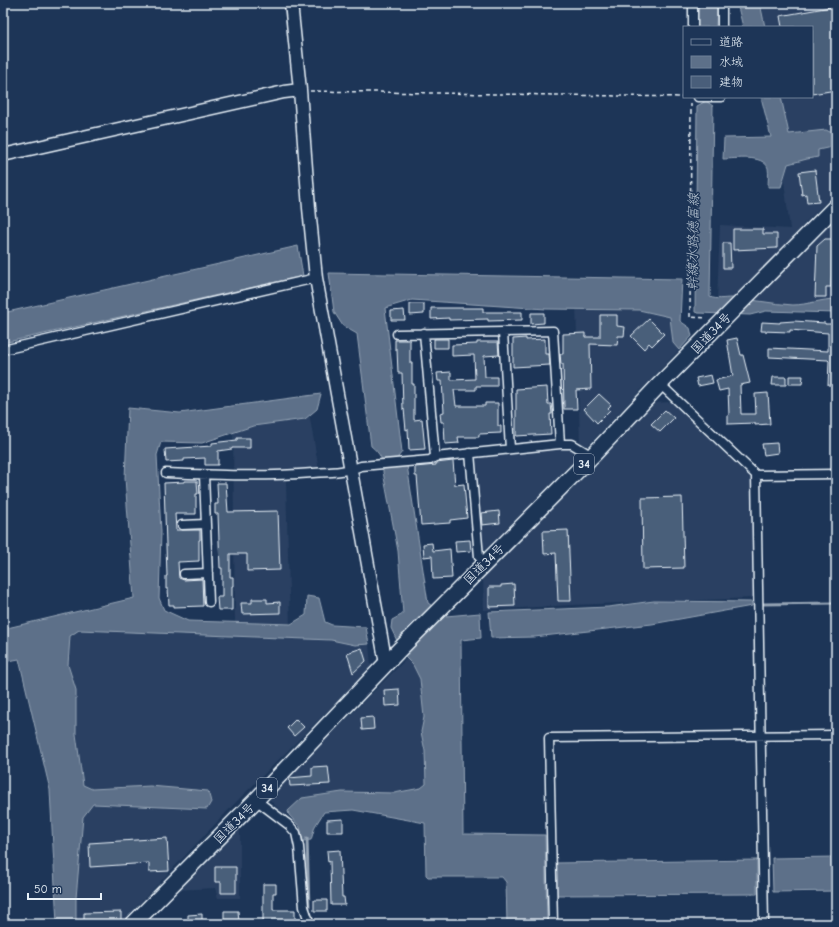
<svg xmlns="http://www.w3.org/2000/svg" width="839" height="927" font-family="'Comic Neue','Klee One',sans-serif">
<rect width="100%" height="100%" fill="#1d3557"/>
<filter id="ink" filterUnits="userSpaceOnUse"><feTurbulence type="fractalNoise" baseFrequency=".025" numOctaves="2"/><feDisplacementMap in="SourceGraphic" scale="8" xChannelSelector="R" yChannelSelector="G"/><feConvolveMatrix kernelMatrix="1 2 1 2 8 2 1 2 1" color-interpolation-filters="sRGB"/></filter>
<g filter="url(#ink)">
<path fill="#2a4162" d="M740,3H836V192L803,225L836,218V307L717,302L720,225L790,229L780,148L766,97H812V27H747Z
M576,301L677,310L679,350L481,558L473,458L580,445Z
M673,402L752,480L754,598L569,605L484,610L483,576L653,403Z
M309,413L320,476L286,481L290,629L369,644L371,668L239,799L120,924H72L54,628L235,626L233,427Z
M411,654L426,689L432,795L301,805L285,815L268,798Z
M240,827V898H218L215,888L176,890Z"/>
<path fill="#5d7089" stroke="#95a4b5" d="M698,3H717L716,27H697Z
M737,3H761V8L765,27H743Z
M761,97H781L789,134L826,130L836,135V146L818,150V157L807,159L788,164L781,187H768C768,181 769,174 768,168C763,154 736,159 723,159L724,138L771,137Z
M706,101L713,106L710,297C717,300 724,298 731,298C752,299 772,304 793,305C807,305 822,299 836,299V313L766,311L750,315L698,313L695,312L697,106Z
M298,246L303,276L3,343V313Z
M329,273L682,279L680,321L690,328L692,336L679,350L673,343L670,317L639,310L546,309L412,300L385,308L402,452L398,457L400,466L407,465L428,603L446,616L480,613L481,638L461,640L463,834L545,835L547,924H507L506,882L502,877H428L426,875L425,823L353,810L324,812L315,826L311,840L303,841L300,827L289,815L288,811L302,798L342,792L394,793L421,788L426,784L425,751L421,732L424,717L420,679L413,665L404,656L391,628L392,620L403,614L398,551L383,472C384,461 380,453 371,446L357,334L343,326L334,312Z
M321,394L317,409L305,419L253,426L202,443L161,442L157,455L161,532L159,598L164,610L188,621L291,624L306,615L307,596L319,598L325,622L332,625L366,627L369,644L355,645L331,640L79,630L70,636L68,665L76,690V734L83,785L92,789L150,786L208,791L211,802L207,809L93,804L83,817L76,898V924H57L50,790L19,659L3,662V629L134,598L125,478L128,408L180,413Z
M654,601L752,602V606L652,624L534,637L491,638L489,612L608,607Z
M836,857V891L773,892L772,858Z
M757,860V894L556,895L555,863Z"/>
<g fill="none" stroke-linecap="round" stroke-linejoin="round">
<path stroke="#95a4b5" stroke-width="3" d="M763,604L836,603
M307,838L309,909"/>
</g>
<path fill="#495e7a" stroke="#e8f1f8" d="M836,6V90L812,94V27H782L780,16Z
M815,170L819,202L807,203L806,194L802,195L799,172Z
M733,229H763V234H777V248L733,250Z
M825,239H833L831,287H826V297H815L817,246Z
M723,243H730L731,268H723Z
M410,304H424V314L410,315Z
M431,308H483V312H522V320L488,321V319L449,320V318L431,319Z
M404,310L405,320H391V311Z
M531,313H544V323L531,324Z
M600,315H617V326L625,327L624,336H618L617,345L590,344L591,389L576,390L577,409H564L563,364H561L560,354H563V334L585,333V337H600Z
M649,319L664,334L652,346L649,343L644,349L631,336Z
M794,321L825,323V324H836V386L828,385L829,361L828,360L769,357V348L828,351V333L790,330V332L761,331L762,322L780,323V322Z
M526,338V340L545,339V354H549L550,365L513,367V339Z
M737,338L741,355H743L750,383L740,385L741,414H756L755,394L768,393L770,424L755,425V423L728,424V415H729L728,389L719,391L716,380L733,376L727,340Z
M434,339H448V348H434Z
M395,340H410V363H412V384H414V420L422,419L425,449L409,450L408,429L406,430L404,409L403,410L402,373H398L397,349H395Z
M477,342H498L499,355L484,356L485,377H497V386H476V390H454L456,406H485V403H498V426H501V433L479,434V437H458L459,443L445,444L444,422H441L440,413L444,412L442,381H438L437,373L451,372V380L475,379L474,355L452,356V345L477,344Z
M711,375L713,383L698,386L696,378Z
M789,376H803L802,384H789Z
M773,377H786V385H772Z
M547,387L548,404H551L552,414H550L551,434L516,436V389Z
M599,394L611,405L608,408L610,410L597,423L584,409Z
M665,410L674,418L660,432L651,424Z
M237,438H250V448H232V449L218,451V465H205V458L184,459V461L166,462L165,449L212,446V443L237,440Z
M777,443L778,453L764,455L762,444Z
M453,461L455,485L464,484L467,518L450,520V523L421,525L417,476H415V467L436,465V463Z
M184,481H197L198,494H196V514H175L176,530H200V540H199V561L178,562L179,578L184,580L202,579L203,606L174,607V605H169L168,589H166V576H167L164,483L184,482Z
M217,483H226L228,512L278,511L280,570L247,571V554H230V577H233V586H232V610H218L217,597H222V568H220L218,514H215V504H218Z
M682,497L684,568L643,569L642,498Z
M499,511L500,523L482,525L481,513Z
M568,530L571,601H558L556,553L544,554L543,531Z
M470,540L471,551L456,552L455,541Z
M432,543L433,551L450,549L452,578L433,579L432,556L424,557L423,544Z
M514,584L515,606L489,607V587H501V585Z
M252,599H267V603L280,602V613L242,614L241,603H252Z
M362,648L366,661L353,673L347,653Z
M399,689L400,705L385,706L384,690Z
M373,717L374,729L362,730L361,718Z
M296,719L304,727L294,736L287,728Z
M328,766L330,784L290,786L289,778L312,776V767Z
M343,819V832H327V820Z
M167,838L169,871L149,872V863L90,867L89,843Z
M340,850L342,897H344L345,905H331L330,861L328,862L327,851Z
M215,867H236V893H221V882H215Z
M263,884H276V893H273V910H295V921L263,922Z
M314,900H327V911H314Z
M224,911H238L239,922H224Z
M121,912V920L118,924H84V913Z
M202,914V924H188V915Z"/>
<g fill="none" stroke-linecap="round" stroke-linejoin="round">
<g stroke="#e8f1f8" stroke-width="11">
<path id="street" d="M693,27V3
M722,27V3
M698,97H721
M503,332L510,449
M397,334L553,331L560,444
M3,350L316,278
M660,384L756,475L836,474
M470,453L479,557L485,564
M435,457L560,444H572L592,456
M166,473C215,475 264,477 313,473C329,472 346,472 361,466L430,460L435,457L424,333
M204,475L209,602
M756,475L764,924
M182,525L206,524
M184,574L208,573
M256,800L289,825L296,833L299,847L304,907L310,924
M553,924L549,738L836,735"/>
</g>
<g stroke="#e8f1f8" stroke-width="15">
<path id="secondary" d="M291,3L300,90L309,208L316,278L386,664
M3,155L284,92L300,90"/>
</g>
<g stroke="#e8f1f8" stroke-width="18">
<path id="highway" d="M133,924L256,800L399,650L592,456L660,384L836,206"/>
</g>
<path stroke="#e8f1f8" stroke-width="1.5" stroke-dasharray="4 3" stroke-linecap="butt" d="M310,91L684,97
M691,103L690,317L707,318"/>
<use href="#street" stroke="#1d3557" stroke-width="8"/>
<use href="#secondary" stroke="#1d3557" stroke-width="12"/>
<use href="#highway" stroke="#1d3557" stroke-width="15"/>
</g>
</g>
<g text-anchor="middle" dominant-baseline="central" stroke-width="3" stroke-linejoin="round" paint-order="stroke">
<g fill="#1d3557" stroke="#abb9c8" stroke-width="1">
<rect x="574" y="454" width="20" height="20" rx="3"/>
<rect x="257" y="778" width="20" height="20" rx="3"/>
</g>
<g font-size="12" font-weight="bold" fill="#e8f1f8">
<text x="584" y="464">34</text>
<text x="267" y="788">34</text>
</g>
<g font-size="13" fill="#e8f1f8" stroke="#1d3557">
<text transform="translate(711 333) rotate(-46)">国道34号</text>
<text transform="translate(484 564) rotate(-45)">国道34号</text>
<text transform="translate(234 823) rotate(-45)">国道34号</text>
</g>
<g font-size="14" font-style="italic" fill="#b7c4d1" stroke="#1d3557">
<text transform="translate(693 242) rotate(-89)">幹線水路徳富線</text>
</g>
</g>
<rect width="839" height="927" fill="none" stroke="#1d3557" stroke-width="16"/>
<rect x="8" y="8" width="823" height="911" fill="none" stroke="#e8f1f8" stroke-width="1.5" filter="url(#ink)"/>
<rect x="683" y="26" width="130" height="72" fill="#1d3557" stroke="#6e8097"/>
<rect x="691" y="39" width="20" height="6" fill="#1d3557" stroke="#6e8097"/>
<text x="719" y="46" font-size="12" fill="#e8f1f8">道路</text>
<rect x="691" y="56" width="20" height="12" fill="#5d7089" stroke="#6e8097"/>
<text x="719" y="66" font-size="12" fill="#e8f1f8">水域</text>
<rect x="691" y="76" width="20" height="12" fill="#495e7a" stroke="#6e8097"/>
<text x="719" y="86" font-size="12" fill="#e8f1f8">建物</text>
<path d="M28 893v6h73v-6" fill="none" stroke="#e8f1f8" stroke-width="2"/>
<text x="34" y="893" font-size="12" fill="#e8f1f8" stroke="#1d3557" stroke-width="3" paint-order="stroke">50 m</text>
</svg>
